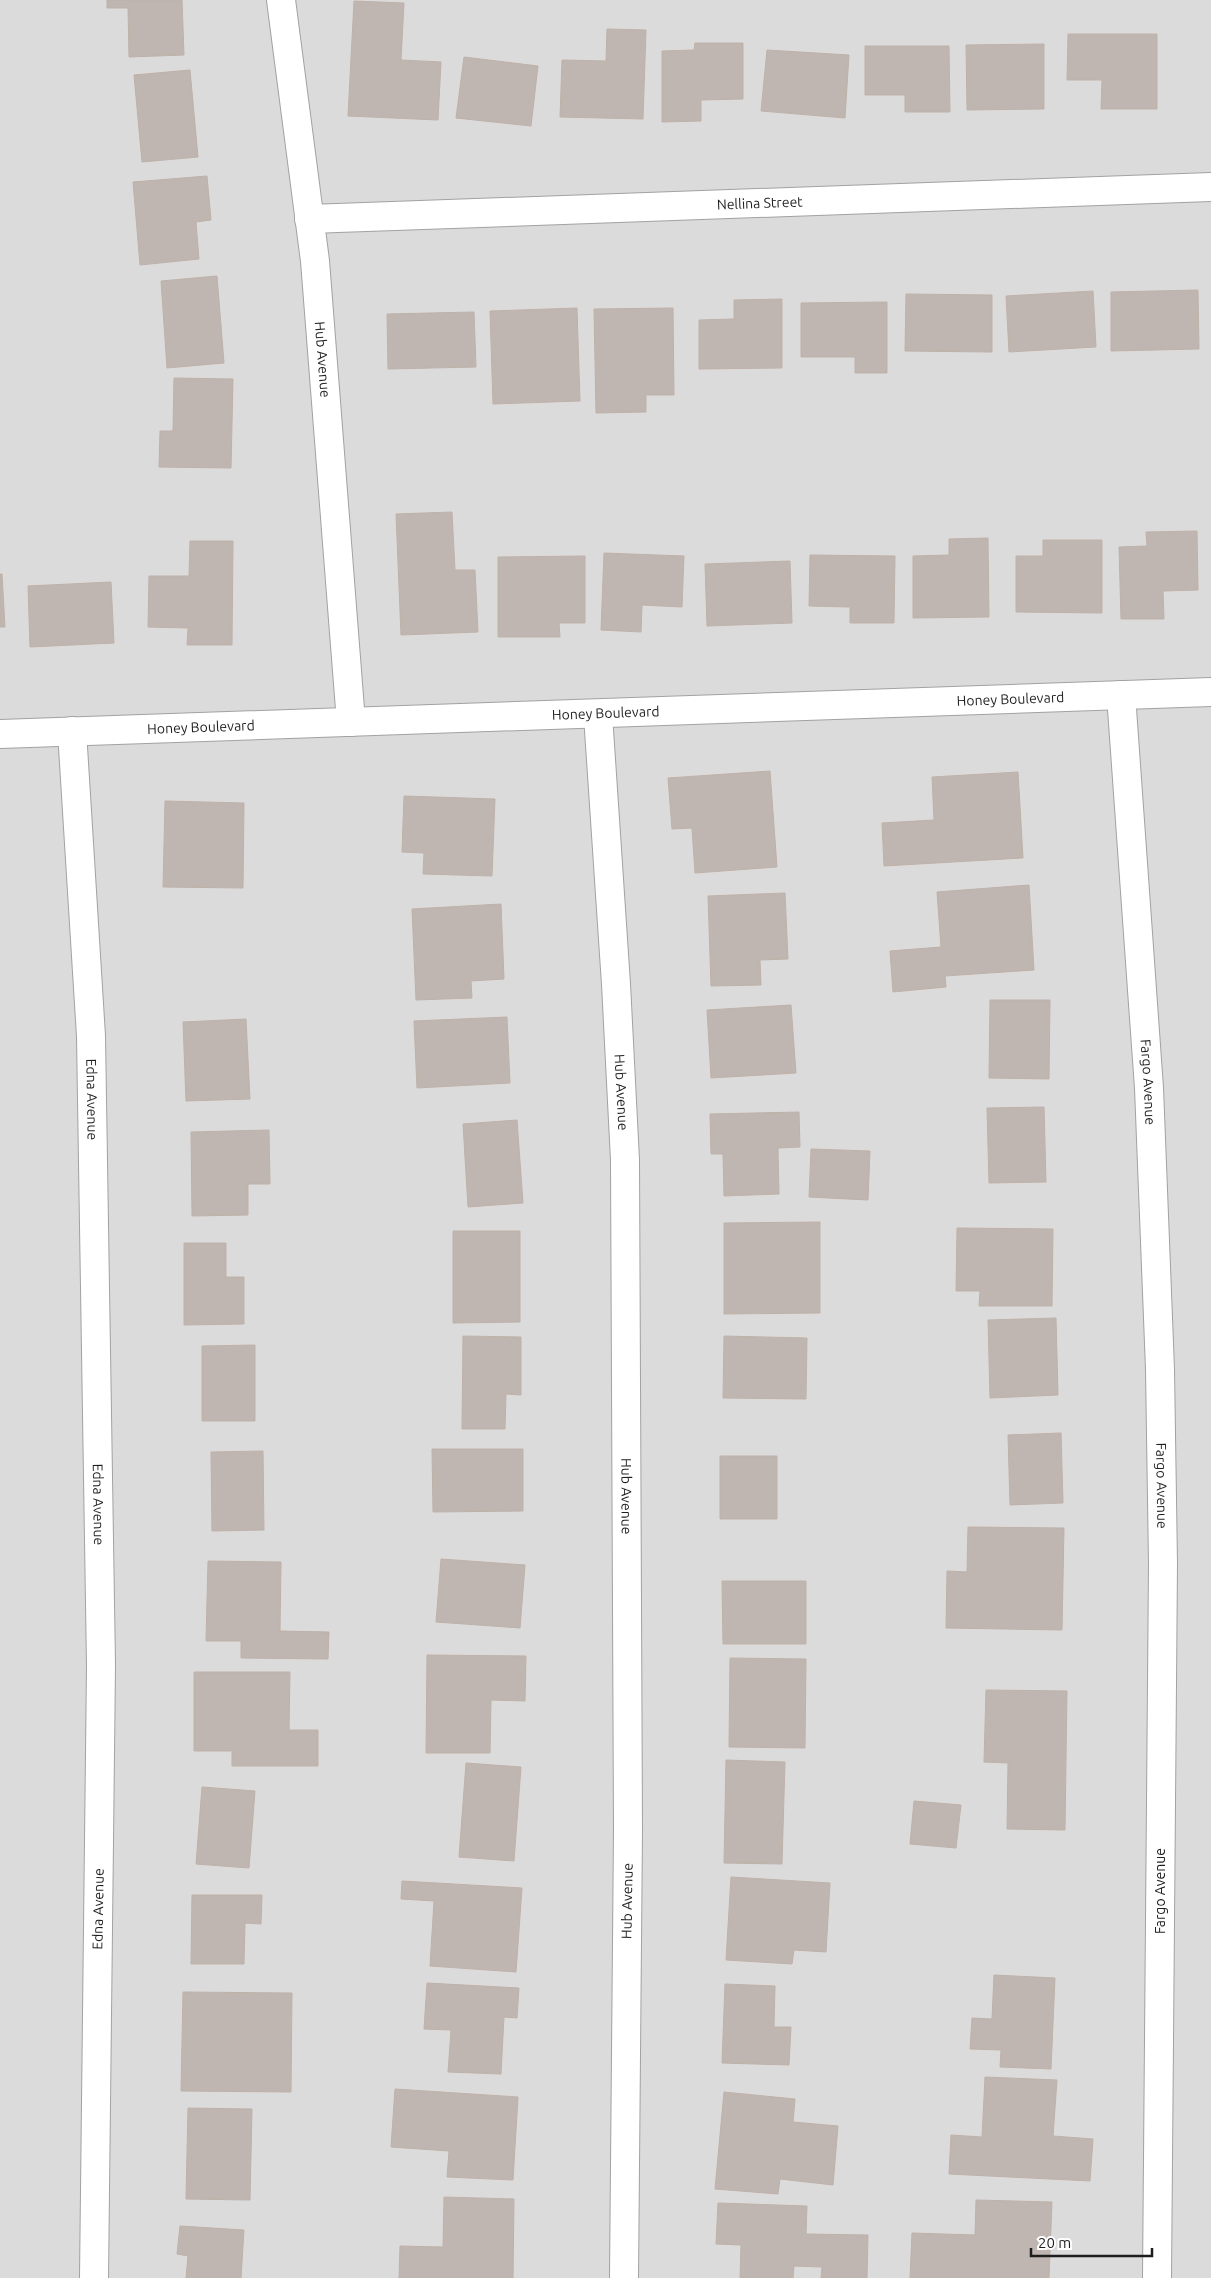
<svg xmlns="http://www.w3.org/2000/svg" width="1211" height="2278" font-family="Ubuntu,sans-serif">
<rect width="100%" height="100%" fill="#efebe5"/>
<path fill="#dcdbdb" d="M0,0H1211V2278H0Z"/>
<path fill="#bfb6b1" stroke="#bfb1a8" d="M107,0H182L184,55L129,57L128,8H107Z
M354,1L404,3L401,60L441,62L438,120L348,116Z
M607,29L646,30L643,119L560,117L562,60L606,61Z
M1068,34H1157V109H1101L1102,80H1067Z
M695,43H743V99L701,100V121L662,122V51L694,50Z
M1044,44V109L967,110L966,45Z
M865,46H949L950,112H905V95H865Z
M767,50L849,55L845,118L761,111Z
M464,57L538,66L531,126L456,118Z
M190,70L198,157L142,162L134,75Z
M207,176L211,220L196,222L199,259L140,265L133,182Z
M217,276L224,363L167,368L161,281Z
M1198,290L1199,349L1111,351V292Z
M1093,291L1096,347L1009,352L1006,296Z
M906,294L992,295V352L905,351Z
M782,299V368L699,369V320L734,319V300Z
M887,302V373H855V357H801V303Z
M577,308L580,401L493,404L490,311Z
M673,308L674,395H646V412L596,413L594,309Z
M474,312L476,367L388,369L387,314Z
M174,378L233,379L231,468L159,467L160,431H173Z
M452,512L455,570H475L478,632L401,635L396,514Z
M1197,531L1198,590L1163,591L1164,619H1121L1119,547L1147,546L1146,532Z
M988,538L989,617L913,618V556L949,555V539Z
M1043,540H1102V613L1016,612V556H1043Z
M190,541H233L232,645H187L188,628L148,627L149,576H189Z
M604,553L684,556L682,607L642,605L641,632L601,630Z
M810,555L895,556L894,623H850V607L809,606Z
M585,556V623H559L560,637H498V557Z
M790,561L792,623L707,626L705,564Z
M0,574H2L5,627H0Z
M111,582L114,643L30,647L28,586Z
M770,771L777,867L695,873L692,828L672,829L668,778Z
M1018,772L1023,858L884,866L882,823L934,820L932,777Z
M404,796L495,799L492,876L423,874L424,853L402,852Z
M165,801L244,803L243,888L163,887Z
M1029,885L1034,970L945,976L946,987L893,992L890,951L941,947L937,892Z
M785,893L788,959L760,960L761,985L711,986L708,896Z
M501,904L504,979L471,981L472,998L416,1000L412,909Z
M990,1000H1050L1049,1079L989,1078Z
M791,1005L796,1073L711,1078L707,1010Z
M507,1017L510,1083L417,1088L414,1021Z
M246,1019L250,1099L186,1101L183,1022Z
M1044,1107L1046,1182L989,1183L987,1108Z
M799,1112L800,1147L778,1148L779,1194L724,1196L723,1154H711L710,1114Z
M517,1120L523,1203L468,1207L463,1124Z
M269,1130L270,1184H248V1215L192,1216L191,1132Z
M811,1149L870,1151L868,1200L809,1197Z
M820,1222V1313L724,1314V1223Z
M957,1228L1053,1229L1052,1306H979L980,1291H956Z
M453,1231H520V1322L453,1323Z
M184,1243H226V1277H244V1324L184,1325Z
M1056,1318L1058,1395L990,1398L988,1320Z
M463,1336L521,1337V1395L506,1394L505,1429H462Z
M724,1336L807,1338L806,1399L723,1398Z
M255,1345V1421H202V1346Z
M1061,1433L1063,1503L1010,1505L1008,1435Z
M432,1449H523V1511L433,1512Z
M263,1451L264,1530L212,1531L211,1452Z
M720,1456H777V1519H720Z
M968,1527L1064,1528L1062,1630L946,1628L947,1571L967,1572Z
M441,1559L525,1565L520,1628L436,1622Z
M208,1561L281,1562L280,1631L329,1632L328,1659L241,1658V1641H206Z
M722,1581H806V1644H723Z
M427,1655L526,1656L525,1701L491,1700L490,1753H426Z
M730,1658L806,1659L805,1748L729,1747Z
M194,1672H290L289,1730H318V1766H232V1751H194Z
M986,1690L1067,1691L1065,1830L1007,1829L1008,1763L984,1762Z
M726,1760L785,1762L782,1864L724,1863Z
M466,1763L521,1767L514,1861L459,1857Z
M202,1787L255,1791L249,1868L196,1864Z
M914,1801L961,1805L956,1848L910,1844Z
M731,1877L830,1883L826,1952L794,1950L792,1964L726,1960Z
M402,1881L522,1888L516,1972L430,1966L434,1901L401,1899Z
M192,1895H262L261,1924L245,1923L244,1964H191Z
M994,1975L1055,1978L1051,2069L1000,2067L1001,2050L970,2049L972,2018L992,2019Z
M427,1983L519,1988L517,2018L504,2017L501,2074L448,2072L451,2030L424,2029Z
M725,1984L775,1986L774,2027H791L789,2065L722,2063Z
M183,1992L292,1993L291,2092L181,2091Z
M985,2077L1057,2080L1053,2136L1093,2139L1090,2181L949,2174L951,2135L982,2137Z
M395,2089L518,2097L513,2180L447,2177L449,2151L391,2147Z
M724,2092L795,2099L793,2122L838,2126L833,2185L780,2179L778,2194L715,2189Z
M188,2108L252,2109L250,2200L186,2199Z
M444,2197L514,2199L513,2278H399L400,2246L443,2247Z
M976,2200L1052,2202L1049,2278H910L912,2233L975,2235Z
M718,2203L807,2206L806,2234L868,2235L867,2278H821L822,2267L794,2266L793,2278H740L741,2245L716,2244Z
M180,2226L244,2230L241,2278H186L188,2256L177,2254Z"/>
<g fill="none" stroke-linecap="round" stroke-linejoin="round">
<g stroke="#a2a2a2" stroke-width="30">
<g id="street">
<path id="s1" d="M281,0L315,261L351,722"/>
<path id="s2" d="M309,219L1211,187"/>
<path id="s3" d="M1121,695L1149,1088L1160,1369L1163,1564L1157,2278"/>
<path id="s4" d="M598,715L616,984L625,1160L628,1830L624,2278"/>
<path id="s5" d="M72,731L91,1036L101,1666L94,2278"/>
<path id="s6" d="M0,734L1211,692"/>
</g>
</g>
<use href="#street" stroke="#fff" stroke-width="28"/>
</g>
<g text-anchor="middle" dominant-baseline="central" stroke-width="5" stroke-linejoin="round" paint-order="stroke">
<g font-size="14" fill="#1e1e1e" stroke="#fff">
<text stroke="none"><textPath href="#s2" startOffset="451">Nellina Street</textPath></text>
<text stroke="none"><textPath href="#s1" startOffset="362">Hub Avenue</textPath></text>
<text stroke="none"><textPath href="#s6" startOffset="1011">Honey Boulevard</textPath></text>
<text stroke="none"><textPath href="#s6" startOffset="606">Honey Boulevard</textPath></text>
<text stroke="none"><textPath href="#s6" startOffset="201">Honey Boulevard</textPath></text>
<text stroke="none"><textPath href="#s3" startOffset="388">Fargo Avenue</textPath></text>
<text stroke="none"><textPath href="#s4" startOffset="378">Hub Avenue</textPath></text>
<text stroke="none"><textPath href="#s5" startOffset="369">Edna Avenue</textPath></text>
<text stroke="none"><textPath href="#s3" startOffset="792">Fargo Avenue</textPath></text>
<text stroke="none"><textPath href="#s4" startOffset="782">Hub Avenue</textPath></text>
<text stroke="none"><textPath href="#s5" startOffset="774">Edna Avenue</textPath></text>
<text transform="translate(1160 1891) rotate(-90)">Fargo Avenue</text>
<text transform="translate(627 1901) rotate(-89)">Hub Avenue</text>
<text transform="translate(98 1909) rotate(-89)">Edna Avenue</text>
</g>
</g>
<path d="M1031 2248v8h121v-8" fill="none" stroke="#1e1e1e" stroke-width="2.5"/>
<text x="1038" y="2248" font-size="15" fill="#1e1e1e" stroke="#ffffff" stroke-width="4" paint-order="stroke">20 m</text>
</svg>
